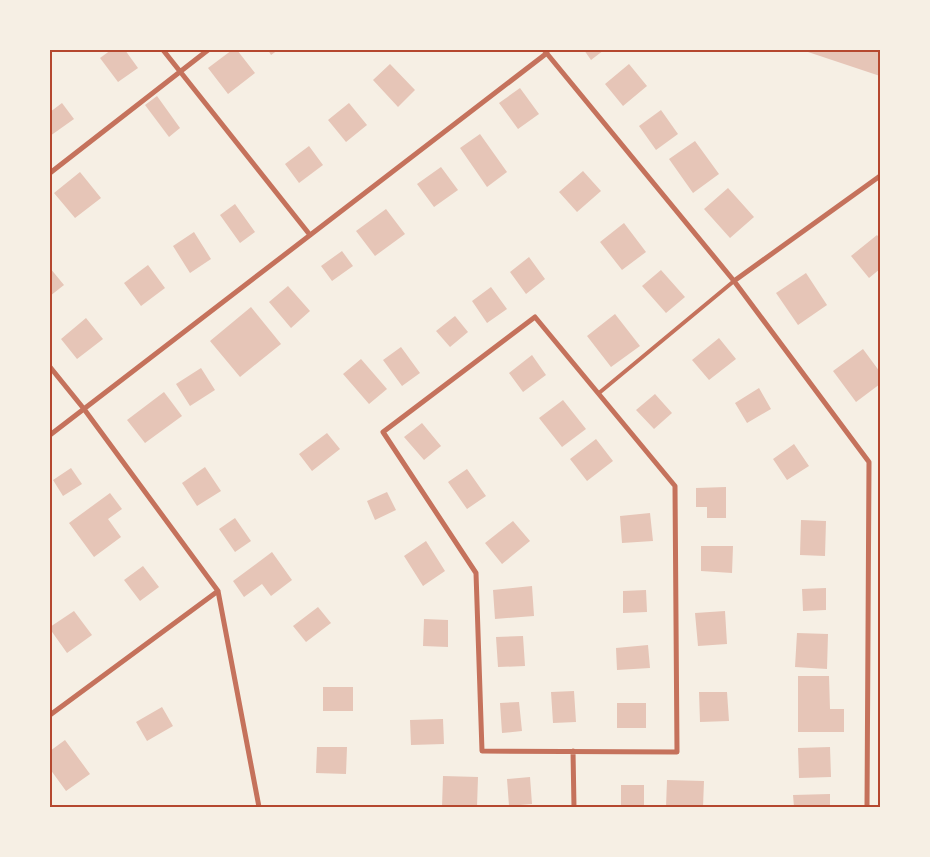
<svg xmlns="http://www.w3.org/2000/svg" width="930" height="857" font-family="'Alegreya Sans',sans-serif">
<rect width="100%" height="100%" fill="#f6efe4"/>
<path fill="#e6c5b7" d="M111,50H125L138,68L118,82L100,58Z
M232,50H237L255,73L228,94L208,68Z
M268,50H278L271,55Z
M584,50H604L591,60Z
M802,50H880V76Z
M390,64L415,90L398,107L373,80Z
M629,64L647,86L623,106L605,84Z
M520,88L539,114L518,129L499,103Z
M157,96L180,128L169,137L145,105Z
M62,103L74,119L50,136V112Z
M349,103L367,125L346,142L328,120Z
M661,110L678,134L656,150L639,126Z
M480,134L507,172L487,187L460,148Z
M695,141L719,174L693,193L669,159Z
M309,146L323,165L299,183L285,164Z
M441,167L458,190L434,207L417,184Z
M583,171L601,191L577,212L559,192Z
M80,172L101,198L75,218L54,193Z
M728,188L754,217L730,238L704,209Z
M235,204L255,232L240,243L220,215Z
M386,209L405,234L375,256L356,231Z
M624,223L646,252L622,270L600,242Z
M194,232L211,259L190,273L173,246Z
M877,235L880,239V269L869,278L851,256Z
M342,251L353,266L332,281L321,266Z
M529,257L545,279L526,294L510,272Z
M148,265L165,288L141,306L124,283Z
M50,268L64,285L50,296Z
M661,270L685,297L666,313L642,286Z
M806,273L827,305L798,325L776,293Z
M288,286L310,311L291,328L269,302Z
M491,287L507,309L487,323L472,301Z
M251,307L281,344L240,377L210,341Z
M615,314L640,346L611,367L587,336Z
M455,316L468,332L450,347L436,331Z
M86,318L103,339L77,359L61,339Z
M719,338L736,359L709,380L692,360Z
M401,347L420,373L402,386L383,360Z
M863,349L880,372V384L856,402L833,371Z
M532,355L546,375L523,392L509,373Z
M361,359L387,389L369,404L343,374Z
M201,368L215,390L190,406L176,384Z
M759,388L771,409L747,423L735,403Z
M164,392L182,416L145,443L127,420Z
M655,394L672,413L654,429L636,410Z
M563,400L586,429L562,447L539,418Z
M422,423L441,446L424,460L404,437Z
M327,433L340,449L312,471L299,454Z
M596,439L613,461L587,481L570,459Z
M794,444L809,466L787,480L773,459Z
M205,467L221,491L197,506L182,483Z
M71,468L82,484L63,496L53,480Z
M467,469L486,496L467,509L448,482Z
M726,487V518H707V507H696V488Z
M387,492L396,510L375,520L367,501Z
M110,493L122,509L108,519L121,537L94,557L69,523Z
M650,513L653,541L622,543L620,516Z
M235,518L251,541L235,552L219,529Z
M801,520L826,521L825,556L800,555Z
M513,521L530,541L502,564L485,543Z
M426,541L445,571L423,586L404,556Z
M701,546H733L732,573L701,571Z
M272,552L292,580L271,596L262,584L244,597L233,581Z
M143,566L159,587L140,601L124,580Z
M532,586L534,616L495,619L493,590Z
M826,588V610L803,611L802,589Z
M646,590L647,612L623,613V591Z
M318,607L331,623L306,642L293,626Z
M74,611L92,635L67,653L50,629V627Z
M725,611L727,644L698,646L695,613Z
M424,619L448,620V647L423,646Z
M797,633L828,634L827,669L795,667Z
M523,636L525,666L498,667L496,637Z
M648,645L650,668L617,670L616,648Z
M798,676H829L830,709H844V732H798Z
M323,687H353V711H323Z
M574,691L576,722L553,723L551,692Z
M699,692H727L729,721L700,722Z
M519,702L522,731L502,733L500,703Z
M617,703H646V728H617Z
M162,707L173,726L147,741L136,722Z
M443,719L444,744L411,745L410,720Z
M65,740L90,774L66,791L50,769V751Z
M317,747H347L346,774L316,773Z
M830,747L831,777L799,778L798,748Z
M443,776L478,777L477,807H442Z
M530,777L532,804L509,806L507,779Z
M667,780L704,781L703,807H666Z
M621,785H644V807H621Z
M830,794V807H794L793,795Z"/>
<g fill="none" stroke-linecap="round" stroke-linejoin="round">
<path stroke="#c5725c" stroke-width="4" d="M599,393L734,281"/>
<path stroke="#c5725c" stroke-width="5" d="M163,50L310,235
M544,50L734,281L869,462L867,807
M50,173L208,50
M734,281L880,176
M535,317L675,486L677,752L482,751L476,573L383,432Z
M50,367L84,409L218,591L259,807
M50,435L547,53
M50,715L218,591
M573,751L574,807"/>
</g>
<rect width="930" height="857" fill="none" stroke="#f6efe4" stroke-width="102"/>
<rect x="51" y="51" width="828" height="755" fill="none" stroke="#b5482f" stroke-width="2"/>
</svg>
